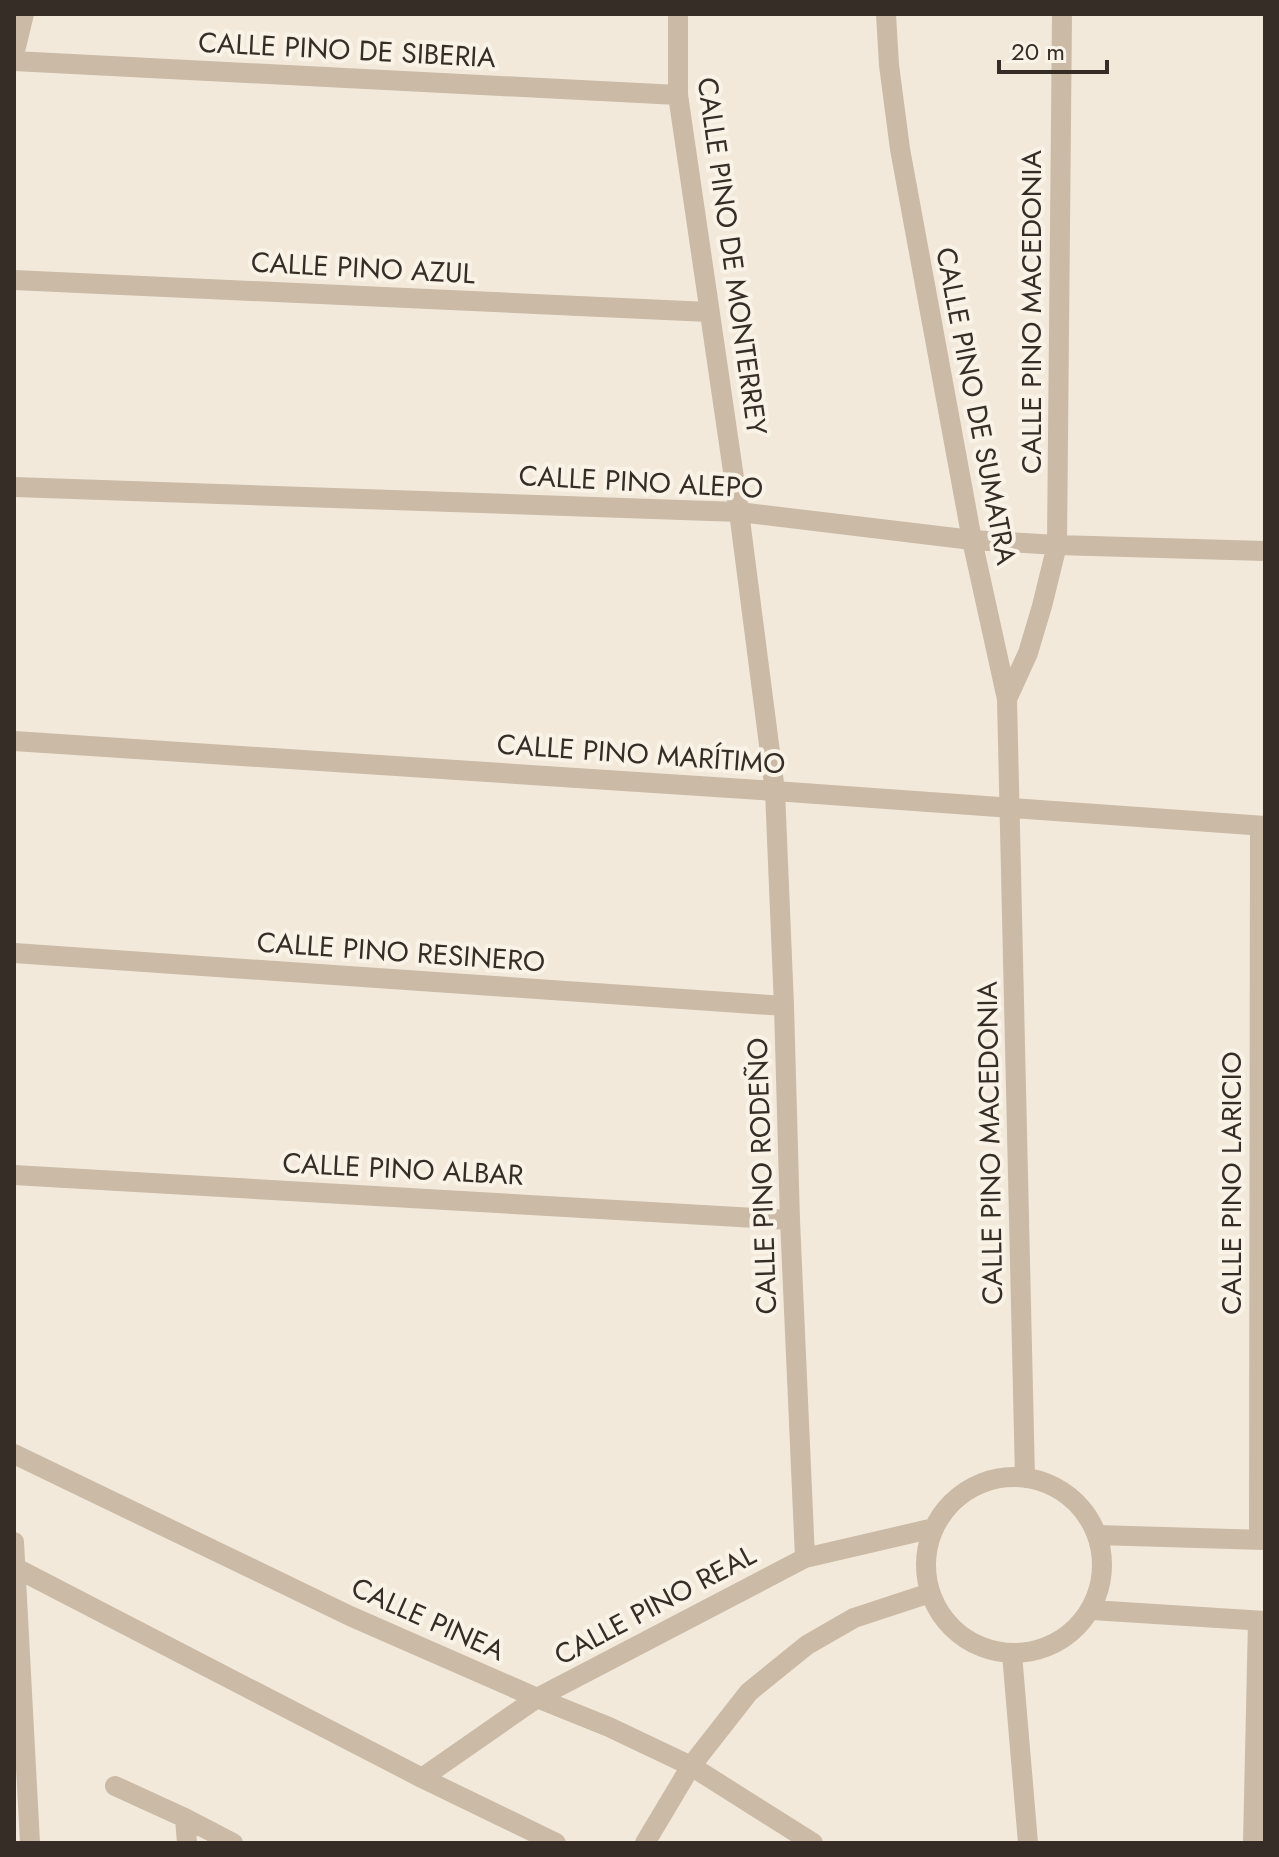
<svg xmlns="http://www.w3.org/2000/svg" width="1279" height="1857" font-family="Jost,sans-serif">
<rect width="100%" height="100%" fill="#f2e9da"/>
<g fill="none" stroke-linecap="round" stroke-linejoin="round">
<path stroke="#cabaa6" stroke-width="20" d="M739,512L972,540"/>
<path stroke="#cabaa6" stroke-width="20" d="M678,14V95L739,512L775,791L784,1006L790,1220L805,1558
M886,14L889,65L900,149L972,540L1007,699L1025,1478
M14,55L24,14
M14,61L678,95
M14,280L709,312
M14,487L739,512
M972,540L1057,545L1265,551
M1007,699L1028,653L1042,606L1057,545L1062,14
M14,741L775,791L1265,826
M14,953L784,1006
M14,1175L790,1220
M14,1454L350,1616L537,1698L609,1727L691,1766L813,1843
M926 1565a88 88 0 1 1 176 0a88 88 0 1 1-176 0Z
M1097,1535L1265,1540
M1259,1540L1260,826
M14,1542L30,1843
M14,1567L422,1778L556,1843
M1092,1610L1265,1621
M1012,1654L1028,1843
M422,1778L537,1698L805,1558L934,1528
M115,1786L185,1818L233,1843
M185,1818L187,1843
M645,1843L691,1766L749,1692L807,1645L854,1618L930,1593
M1253,1843L1258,1621"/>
</g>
<g text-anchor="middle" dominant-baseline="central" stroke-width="8" stroke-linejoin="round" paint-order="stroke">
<g font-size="28" fill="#362d27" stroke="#f9f3e7">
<text transform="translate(347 50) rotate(3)">CALLE PINO DE SIBERIA</text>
<text transform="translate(732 256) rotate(82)">CALLE PINO DE MONTERREY</text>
<text transform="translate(363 268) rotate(3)">CALLE PINO AZUL</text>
<text transform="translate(1031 312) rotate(-90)">CALLE PINO MACEDONIA</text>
<text transform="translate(976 406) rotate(79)">CALLE PINO DE SUMATRA</text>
<text transform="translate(641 482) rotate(3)">CALLE PINO ALEPO</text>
<text transform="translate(641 754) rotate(4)">CALLE PINO MARÍTIMO</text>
<text transform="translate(401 952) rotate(4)">CALLE PINO RESINERO</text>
<text transform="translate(990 1143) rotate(-91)">CALLE PINO MACEDONIA</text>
<text transform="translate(403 1169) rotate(3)">CALLE PINO ALBAR</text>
<text transform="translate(762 1176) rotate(-92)">CALLE PINO RODEÑO</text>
<text transform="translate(1231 1183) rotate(-90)">CALLE PINO LARICIO</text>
<text transform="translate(655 1605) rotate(-28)">CALLE PINO REAL</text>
<text transform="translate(428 1619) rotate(24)">CALLE PINEA</text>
</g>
</g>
<rect width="1279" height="1857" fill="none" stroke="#362d27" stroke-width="32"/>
<path d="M999 60v12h108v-12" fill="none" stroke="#362d27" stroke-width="4"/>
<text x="1011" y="60" font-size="24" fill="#362d27" stroke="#f9f3e7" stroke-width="6" paint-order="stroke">20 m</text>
</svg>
